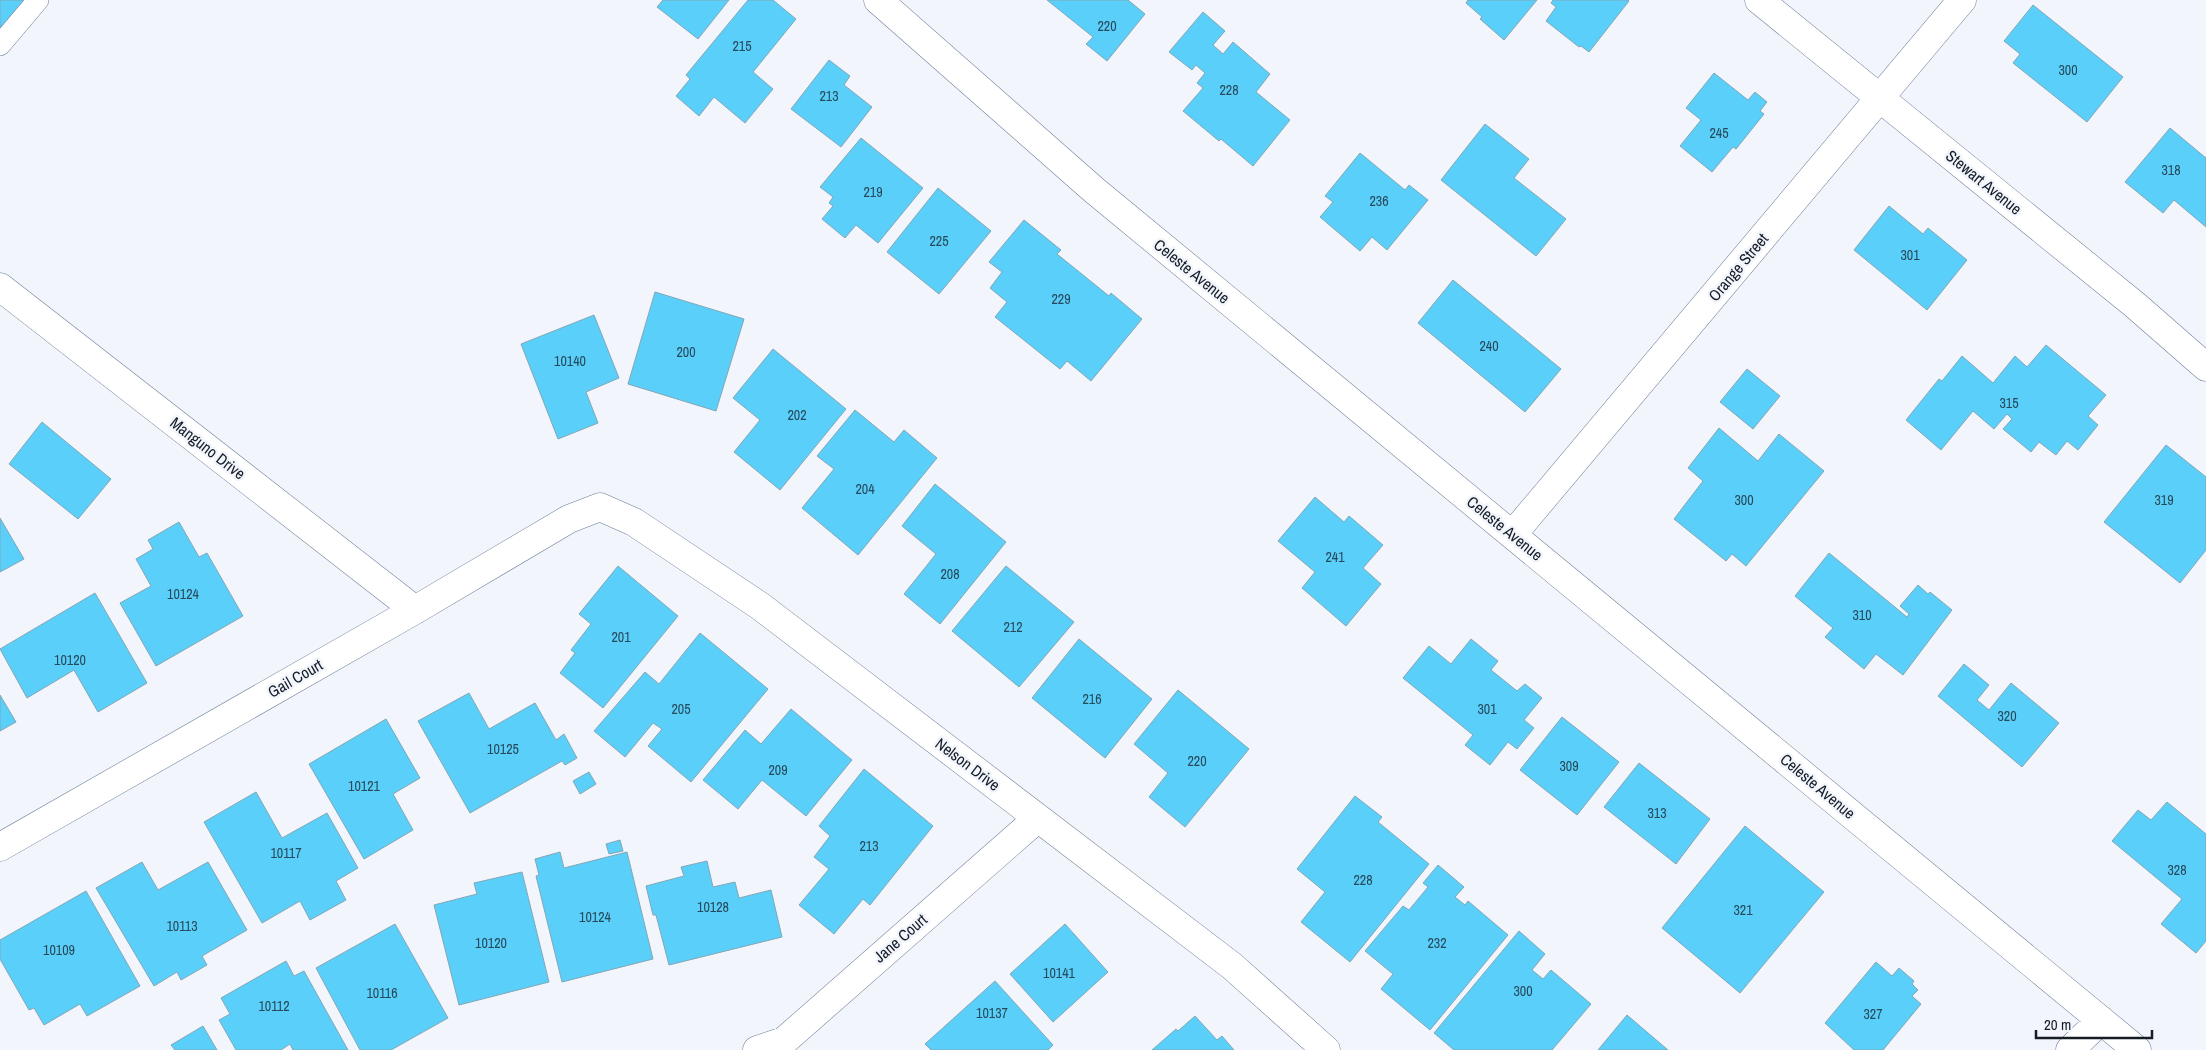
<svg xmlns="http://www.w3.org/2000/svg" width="2206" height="1050" font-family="'Archivo Narrow',sans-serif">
<rect width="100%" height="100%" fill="#f2f6fc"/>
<path fill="#5acff9" stroke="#82a7b6" d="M0,0H33L0,38Z
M663,0H729L698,39L657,7Z
M748,0H773L796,19L753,72L773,89L745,123L714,97L699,116L676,96L690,79L686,75Z
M1047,0H1128L1145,14L1107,61L1086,44L1093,37Z
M1468,0H1537L1504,40L1480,19L1482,17L1466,3Z
M1553,0H1628L1629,1L1589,52L1581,46L1579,47L1546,21L1556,7L1551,3Z
M2033,5L2123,77L2087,122L2013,63L2020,54L2004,41Z
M1203,12L1225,31L1213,45L1223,54L1233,42L1270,74L1256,92L1290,120L1253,166L1221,139L1219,141L1183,111L1203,88L1197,83L1205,73L1196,65L1192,70L1169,52Z
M829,60L850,76L844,85L872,107L841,147L791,109Z
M1714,73L1748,100L1755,92L1767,102L1760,111L1764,114L1736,149L1733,147L1712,172L1680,146L1701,120L1686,108Z
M1485,124L1529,159L1514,178L1566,219L1536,256L1441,180Z
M2170,128L2206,158V227L2174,200L2163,213L2125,182Z
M861,138L923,188L878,243L856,225L845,238L822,219L833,206L829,203L833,197L820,187Z
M1360,153L1405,190L1409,185L1428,200L1387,250L1372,237L1360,251L1320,217L1333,202L1325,196Z
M938,188L991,231L939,294L887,252Z
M1889,206L1923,234L1928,228L1967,260L1927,310L1854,250Z
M1024,220L1061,250L1057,254L1109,296L1111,293L1142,319L1091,381L1067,361L1060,369L995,317L1007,302L990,288L1002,272L989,262Z
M1453,280L1561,369L1525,412L1418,323Z
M655,292L744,319L716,411L628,384Z
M594,315L619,378L586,392L598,423L558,439L521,344Z
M2046,345L2106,395L2088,416L2098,425L2078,450L2067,441L2056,455L2039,442L2031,452L2003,429L2012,419L2007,414L1994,429L1973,411L1941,450L1906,420L1939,379L1942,381L1962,356L1993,383L2015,356L2027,367Z
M773,349L846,409L780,490L734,452L760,420L733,398Z
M1747,369L1780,396L1753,429L1720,402Z
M855,410L894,442L904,430L937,458L858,555L802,508L834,469L817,456Z
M42,422L111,479L78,519L9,464Z
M1719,428L1758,461L1779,434L1824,471L1746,566L1732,554L1726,561L1674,519L1703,481L1688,468Z
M2166,445L2206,477V550L2180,583L2104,522Z
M935,484L1006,542L940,624L904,594L936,554L902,526Z
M1315,497L1344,522L1349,516L1383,545L1363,568L1381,584L1346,626L1302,588L1315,572L1278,541Z
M0,518L24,559L0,572Z
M179,522L199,557L207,553L243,616L156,666L120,603L151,586L136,559L153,549L148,540Z
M1829,553L1907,617L1909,614L1900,606L1918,585L1928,594L1930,592L1952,610L1903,675L1876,654L1864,669L1825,637L1833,628L1795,596Z
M618,566L678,616L603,708L560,673L575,653L571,650L591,624L579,614Z
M1006,566L1074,622L1019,687L952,631Z
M95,593L147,683L98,712L74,670L27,698L0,649Z
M700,633L768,689L691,782L648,746L662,729L653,723L625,757L594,731L645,672L659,684Z
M1079,639L1152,699L1105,758L1032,698Z
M1471,639L1498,661L1491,670L1517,691L1525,684L1542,698L1524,720L1534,728L1517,749L1508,742L1490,765L1465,745L1473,735L1403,678L1429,646L1451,664Z
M1964,664L1989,685L1977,700L1989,710L2011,683L2059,723L2022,767L1938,696Z
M1178,690L1249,749L1185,827L1149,797L1168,773L1134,744Z
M469,693L489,729L535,703L556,740L564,734L577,758L565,765L562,761L470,813L418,721Z
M0,695L16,722L0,731Z
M791,709L852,760L806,816L762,780L738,809L703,780L745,730L761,744Z
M1562,717L1619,762L1577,815L1520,770Z
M386,719L420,778L393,794L413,830L364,859L309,764Z
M1639,763L1710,819L1676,864L1604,807Z
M864,769L933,826L870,905L863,899L834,934L799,905L829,869L814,857L830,836L819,826Z
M589,772L596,784L580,794L573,781Z
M256,792L282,838L327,813L358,868L336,881L346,900L310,920L300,901L262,923L204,822Z
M1355,796L1382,817L1378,822L1429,864L1350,962L1301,922L1325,892L1297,869Z
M2167,802L2206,834V941L2196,953L2161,924L2182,899L2112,841L2138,810L2151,820Z
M1745,826L1824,892L1740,993L1662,928Z
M620,840L623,851L609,854L606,844Z
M560,852L564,868L627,852L653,959L562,982L536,876L539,875L535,859Z
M707,861L713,887L735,882L739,898L771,890L782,937L669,965L656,915H653L646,886L684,876L681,867Z
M142,862L158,890L208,862L247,930L202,956L207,965L181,980L177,972L154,986L96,888Z
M1438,865L1464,887L1455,897L1465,905L1468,901L1508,935L1430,1030L1381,989L1393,974L1365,951L1403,906L1409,910L1428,887L1423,883Z
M522,872L549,982L459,1005L434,905L477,894L474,883Z
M86,891L140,986L87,1016L80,1004L44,1025L34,1008L29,1010L0,959V940Z
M395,924L448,1018L391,1050H360L316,968Z
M1065,924L1108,972L1053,1022L1010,974Z
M1519,931L1545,954L1532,970L1543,979L1551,970L1591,1004L1552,1050H1454L1434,1033Z
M286,961L294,976L304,971L348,1050H293L290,1044L281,1050H236L219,1020L230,1014L221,998Z
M1876,962L1892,976L1899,968L1914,981L1912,984L1918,990L1912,996L1921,1004L1883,1050H1854L1825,1023Z
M995,981L1053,1045L1048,1050H931L925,1044Z
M1627,1015L1668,1050H1598Z
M1195,1016L1217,1040L1222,1036L1234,1050H1152L1176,1029L1178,1031Z
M203,1026L217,1050H175L171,1045Z"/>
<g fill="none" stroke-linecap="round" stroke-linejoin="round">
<g stroke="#6c7e98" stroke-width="22">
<path id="service" d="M0,45L38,0"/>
</g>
<g stroke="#6c7e98" stroke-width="29">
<path id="minor" d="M878,0L1094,190L2137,1050
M1759,0L2135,305L2206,367
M0,287L415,610
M1513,534L1962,0
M0,847L415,610L569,519L600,507L634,522L760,606L1232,966L1326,1050
M757,1050L784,1041L1038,818
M2070,1050L2101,1020"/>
</g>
<use href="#service" stroke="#fff" stroke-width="21"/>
<use href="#minor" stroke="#fff" stroke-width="28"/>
</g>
<g text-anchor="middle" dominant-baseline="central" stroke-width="5" stroke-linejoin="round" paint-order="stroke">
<g font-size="14" fill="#26495b">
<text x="1107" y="26">220</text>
<text x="742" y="46">215</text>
<text x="2068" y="70">300</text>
<text x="1229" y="90">228</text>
<text x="829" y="96">213</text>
<text x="1719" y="133">245</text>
<text x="2171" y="170">318</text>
<text x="873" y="192">219</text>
<text x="1379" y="201">236</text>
<text x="939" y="241">225</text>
<text x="1910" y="255">301</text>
<text x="1061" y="299">229</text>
<text x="1489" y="346">240</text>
<text x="686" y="352">200</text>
<text x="570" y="361">10140</text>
<text x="2009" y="403">315</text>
<text x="797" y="415">202</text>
<text x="865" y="489">204</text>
<text x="1744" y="500">300</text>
<text x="2164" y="500">319</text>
<text x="1335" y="557">241</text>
<text x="950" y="574">208</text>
<text x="183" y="594">10124</text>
<text x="1862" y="615">310</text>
<text x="1013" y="627">212</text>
<text x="621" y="637">201</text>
<text x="70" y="660">10120</text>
<text x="1092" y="699">216</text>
<text x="681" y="709">205</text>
<text x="1487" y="709">301</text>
<text x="2007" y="716">320</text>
<text x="503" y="749">10125</text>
<text x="1197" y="761">220</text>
<text x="1569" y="766">309</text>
<text x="778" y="770">209</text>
<text x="364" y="786">10121</text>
<text x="1657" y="813">313</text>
<text x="869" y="846">213</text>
<text x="286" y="853">10117</text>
<text x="2177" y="870">328</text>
<text x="1363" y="880">228</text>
<text x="713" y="907">10128</text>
<text x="1743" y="910">321</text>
<text x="595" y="917">10124</text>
<text x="182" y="926">10113</text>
<text x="491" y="943">10120</text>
<text x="1437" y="943">232</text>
<text x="59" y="950">10109</text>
<text x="1059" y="973">10141</text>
<text x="1523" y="991">300</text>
<text x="382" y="993">10116</text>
<text x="274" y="1006">10112</text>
<text x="992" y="1013">10137</text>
<text x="1873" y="1014">327</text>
</g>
<g font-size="16" fill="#151c26" stroke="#f2f6fc">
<text transform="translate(1984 182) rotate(39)">Stewart Avenue</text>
<text transform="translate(1738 267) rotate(-50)">Orange Street</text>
<text transform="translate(1192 271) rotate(39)">Celeste Avenue</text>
<text transform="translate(208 448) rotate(38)">Manguno Drive</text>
<text transform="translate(1505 528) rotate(39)">Celeste Avenue</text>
<text transform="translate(295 678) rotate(-30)">Gail Court</text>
<text transform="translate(968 764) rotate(37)">Nelson Drive</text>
<text transform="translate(1818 786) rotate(40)">Celeste Avenue</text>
<text transform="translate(900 938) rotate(-41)">Jane Court</text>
</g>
</g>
<path d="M2036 1030v8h116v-8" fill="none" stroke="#151c26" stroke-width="2.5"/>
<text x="2044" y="1030" font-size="15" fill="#151c26" stroke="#f2f6fc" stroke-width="4" paint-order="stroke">20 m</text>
</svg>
